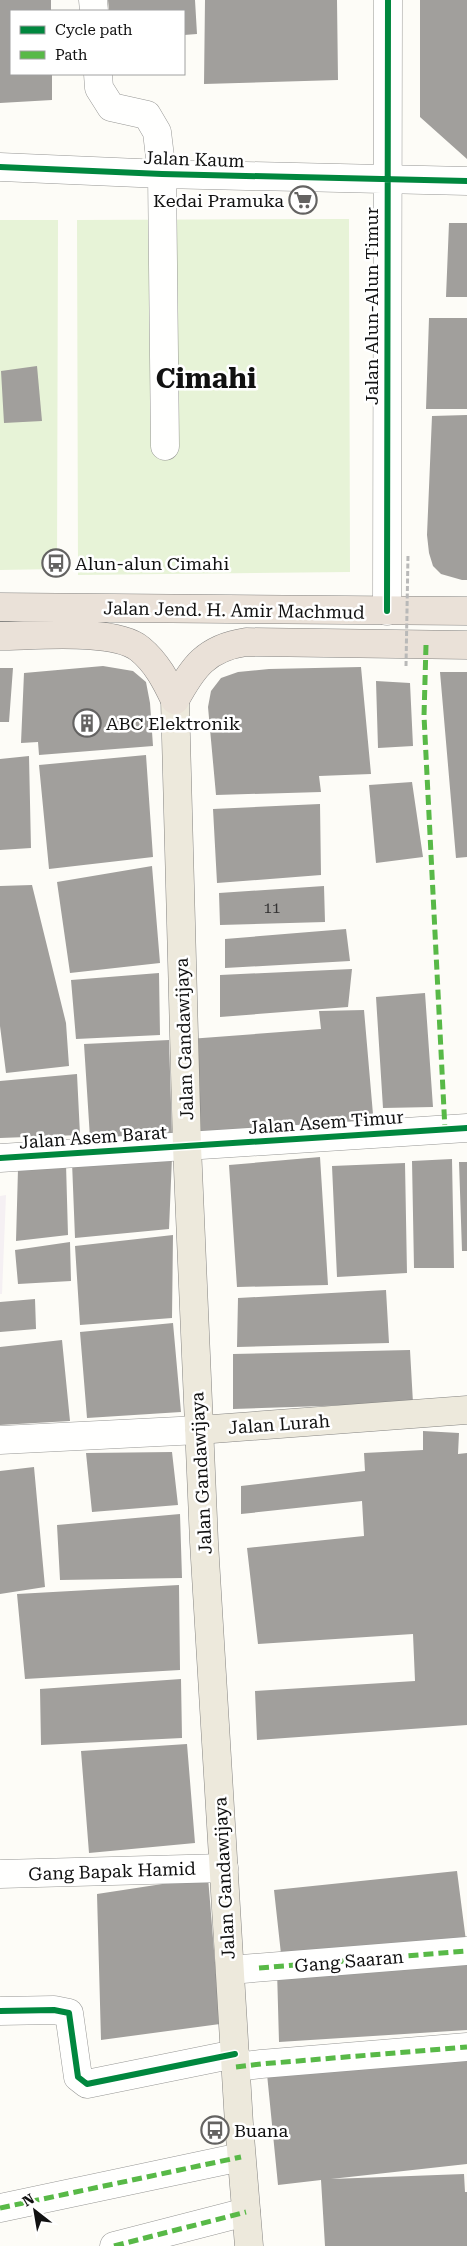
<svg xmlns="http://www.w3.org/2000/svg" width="467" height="2246" font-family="'Roboto Serif',serif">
<rect width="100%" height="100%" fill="#fdfcf7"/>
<path fill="#f5f0f3" d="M6,1195L2,1294H0V1196Z"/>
<path fill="#e7f3d7" d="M349,219L350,572L78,575L77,220Z
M0,220H58L57,569L0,570Z"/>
<path fill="#a19f9c" d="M0,0H51V11H11V74H52V100L0,103Z
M108,0H195L197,34L184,35V11H109Z
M205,0H337L338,80L204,84Z
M420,0H467V159L420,117Z
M449,223H467V297H446Z
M429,318H467V409H426Z
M37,366L42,421L4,423L1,371Z
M467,415V580H462L441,574L433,566L429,553L427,535L432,416Z
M103,666L133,671L146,682L150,703L153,746L39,755L38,742L21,743L24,673Z
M361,667L371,774L319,776L321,792L216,795L208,707L211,691L221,678L238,672L269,669Z
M0,668H13L9,722H0Z
M440,672H467V857L456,858Z
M376,681L410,683L413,746L378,748Z
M146,755L153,857L49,869L39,765Z
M29,756L31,848L0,850V759Z
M412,782L423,857L376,863L369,785Z
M320,804L321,875L217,883L213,809Z
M152,866L160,963L70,973L57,882Z
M32,885L66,1023L69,1066L6,1073L0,1026V886Z
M324,886L325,922L220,925L219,893Z
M346,929L350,961L225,968V939Z
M352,969L348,1007L220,1017V975Z
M159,973L160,1035L76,1039L71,980Z
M425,993L433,1107L383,1108L376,997Z
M364,1010L374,1126L195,1133L189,1039L321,1029L319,1011Z
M169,1040L172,1135L90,1138L84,1044Z
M77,1074L80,1135L0,1138V1081Z
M172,1157L169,1229L75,1238L72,1162Z
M320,1157L328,1285L237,1287L229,1165Z
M452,1159L454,1268H414L412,1161Z
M459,1162H467V1251H462Z
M405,1163L407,1273L337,1277L332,1166Z
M66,1164L68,1235L16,1241L18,1169Z
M173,1235L172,1318L80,1325L75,1246Z
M70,1242L71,1281L18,1284L15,1250Z
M386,1290L389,1343L237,1347L238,1298Z
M35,1299L36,1329L0,1332V1302Z
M173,1323L181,1412L87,1418L80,1332Z
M62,1340L70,1421L0,1425V1347Z
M410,1350L413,1403L233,1409V1354Z
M423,1431L459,1433L458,1454L467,1453V1725L257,1740L255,1691L415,1681L413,1634L258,1644L247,1548L364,1536L362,1501L241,1514V1486L365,1471L364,1453L423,1450Z
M172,1452L178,1505L92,1512L86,1453Z
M34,1467L45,1587L0,1594V1471Z
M180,1514L182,1578L60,1580L57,1525Z
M179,1585L180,1670L25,1679L17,1594Z
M181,1679L182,1738L41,1745L40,1689Z
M187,1744L195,1843L89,1853L81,1751Z
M457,1871L466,1941L281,1954L274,1890Z
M208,1877L220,2024L101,2040L97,1894Z
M467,1960V2030L279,2042L277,1970Z
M467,2059V2164L331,2179L464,2174L465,2192H467V2246H325L321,2180L278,2185L267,2074Z"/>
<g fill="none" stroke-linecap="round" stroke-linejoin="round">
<g stroke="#979795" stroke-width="29">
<path id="minor" d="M93,0L94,11
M98,74L99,88L111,107L147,115L157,132L162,174L165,446
M0,167L162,174L467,181
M387,611L388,0
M0,1158L467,1128
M0,1440L199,1430
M0,1874L224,1868
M230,1970L467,1951
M0,2011L54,2010L69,2013L78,2077L87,2084L235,2054
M236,2067L261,2064L467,2047
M0,2208L241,2157
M114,2246L246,2212"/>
</g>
<g stroke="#858482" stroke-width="29">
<path id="major" d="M175,700L187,1146L204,1542L239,2124L249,2246
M199,1430L467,1410"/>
</g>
<g stroke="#858482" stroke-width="29">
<path id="highway" d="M0,607L467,611
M0,636C34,636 115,628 140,649C157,663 166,681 175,700
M175,700C193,667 206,648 246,642L467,645"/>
</g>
<use href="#minor" stroke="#fffffe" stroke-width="28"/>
<use href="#major" stroke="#ede9dc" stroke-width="28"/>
<use href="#highway" stroke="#eae1d8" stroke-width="28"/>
<path stroke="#b9b9b8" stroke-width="3" stroke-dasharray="5 2.5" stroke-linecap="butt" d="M406,666L408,555"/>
<path stroke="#58b947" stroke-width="5" stroke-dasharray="10 5" stroke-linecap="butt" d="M426,645L424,716L445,1130
M259,1968L467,1951
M236,2067L261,2064L467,2047
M0,2208L241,2157
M114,2246L246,2212"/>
<g stroke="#fff" stroke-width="9">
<path id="cycleway" d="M0,167L162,174L467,181
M387,611L388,0
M0,1158L467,1128
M0,2011L54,2010L69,2013L78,2077L87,2084L235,2054"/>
</g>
<use href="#cycleway" stroke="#00873e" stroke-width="6"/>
</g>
<defs>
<g id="supermarket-ring" transform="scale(1.4375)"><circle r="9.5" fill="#fff" stroke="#646362" stroke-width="1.5"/><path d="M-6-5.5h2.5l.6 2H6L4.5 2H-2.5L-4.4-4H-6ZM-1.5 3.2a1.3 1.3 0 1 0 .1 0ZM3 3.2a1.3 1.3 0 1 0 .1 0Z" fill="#646362"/></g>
<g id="bus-ring" transform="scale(1.4375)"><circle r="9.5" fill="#fff" stroke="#646362" stroke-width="1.5"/><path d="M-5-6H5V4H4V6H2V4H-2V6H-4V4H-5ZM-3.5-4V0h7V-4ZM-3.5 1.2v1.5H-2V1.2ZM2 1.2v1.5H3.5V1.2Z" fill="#646362"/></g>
<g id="building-ring" transform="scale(1.4375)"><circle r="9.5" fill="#fff" stroke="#646362" stroke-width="1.5"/><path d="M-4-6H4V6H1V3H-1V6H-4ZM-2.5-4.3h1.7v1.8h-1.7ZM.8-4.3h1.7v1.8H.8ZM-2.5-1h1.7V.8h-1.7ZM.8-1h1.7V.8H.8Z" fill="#646362"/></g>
</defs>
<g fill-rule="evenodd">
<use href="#supermarket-ring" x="303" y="200"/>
<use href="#bus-ring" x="56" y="563"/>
<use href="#building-ring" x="87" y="723"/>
<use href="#bus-ring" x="215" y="2130"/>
</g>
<g text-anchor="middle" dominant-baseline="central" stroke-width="5" stroke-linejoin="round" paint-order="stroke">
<g font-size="15" fill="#353434">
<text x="272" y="908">11</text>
</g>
<g font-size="18" fill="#111" stroke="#fff">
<text transform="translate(194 159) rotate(2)">Jalan Kaum</text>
<text transform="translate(371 306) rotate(-90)">Jalan Alun-Alun Timur</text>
<text transform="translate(234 610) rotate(1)">Jalan Jend. H. Amir Machmud</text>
<text transform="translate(184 1039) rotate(-92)">Jalan Gandawijaya</text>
<text transform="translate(326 1122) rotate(-4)">Jalan Asem Timur</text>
<text transform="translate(93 1137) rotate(-4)">Jalan Asem Barat</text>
<text transform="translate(279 1424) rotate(-4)">Jalan Lurah</text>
<text transform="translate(201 1473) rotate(-93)">Jalan Gandawijaya</text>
<text transform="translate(112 1871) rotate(-2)">Gang Bapak Hamid</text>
<text transform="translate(224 1878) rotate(-93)">Jalan Gandawijaya</text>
<text transform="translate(349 1961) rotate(-5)">Gang Saaran</text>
</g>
<g font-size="18" fill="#111" stroke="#fff" text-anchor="start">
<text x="284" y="200" text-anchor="end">Kedai Pramuka</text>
<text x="75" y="563">Alun-alun Cimahi</text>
<text x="106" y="723">ABC Elektronik</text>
<text x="234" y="2130">Buana</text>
</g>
<g font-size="28" font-weight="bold" fill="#111" stroke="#fff">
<text x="206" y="378">Cimahi</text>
</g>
</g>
<rect x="10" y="10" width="175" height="65" fill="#ffffff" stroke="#a0a0a0"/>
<rect x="20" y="26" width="25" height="8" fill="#00873e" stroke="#a0a0a0"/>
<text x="55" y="35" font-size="15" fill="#111111">Cycle path</text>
<rect x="20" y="51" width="25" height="8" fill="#58b947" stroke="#a0a0a0"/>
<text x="55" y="60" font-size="15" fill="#111111">Path</text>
<g transform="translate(35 2211) rotate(329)" stroke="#ffffff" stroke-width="4" paint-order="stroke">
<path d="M0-4L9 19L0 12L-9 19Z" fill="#111111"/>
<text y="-8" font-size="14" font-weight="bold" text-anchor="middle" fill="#111111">N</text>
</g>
</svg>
